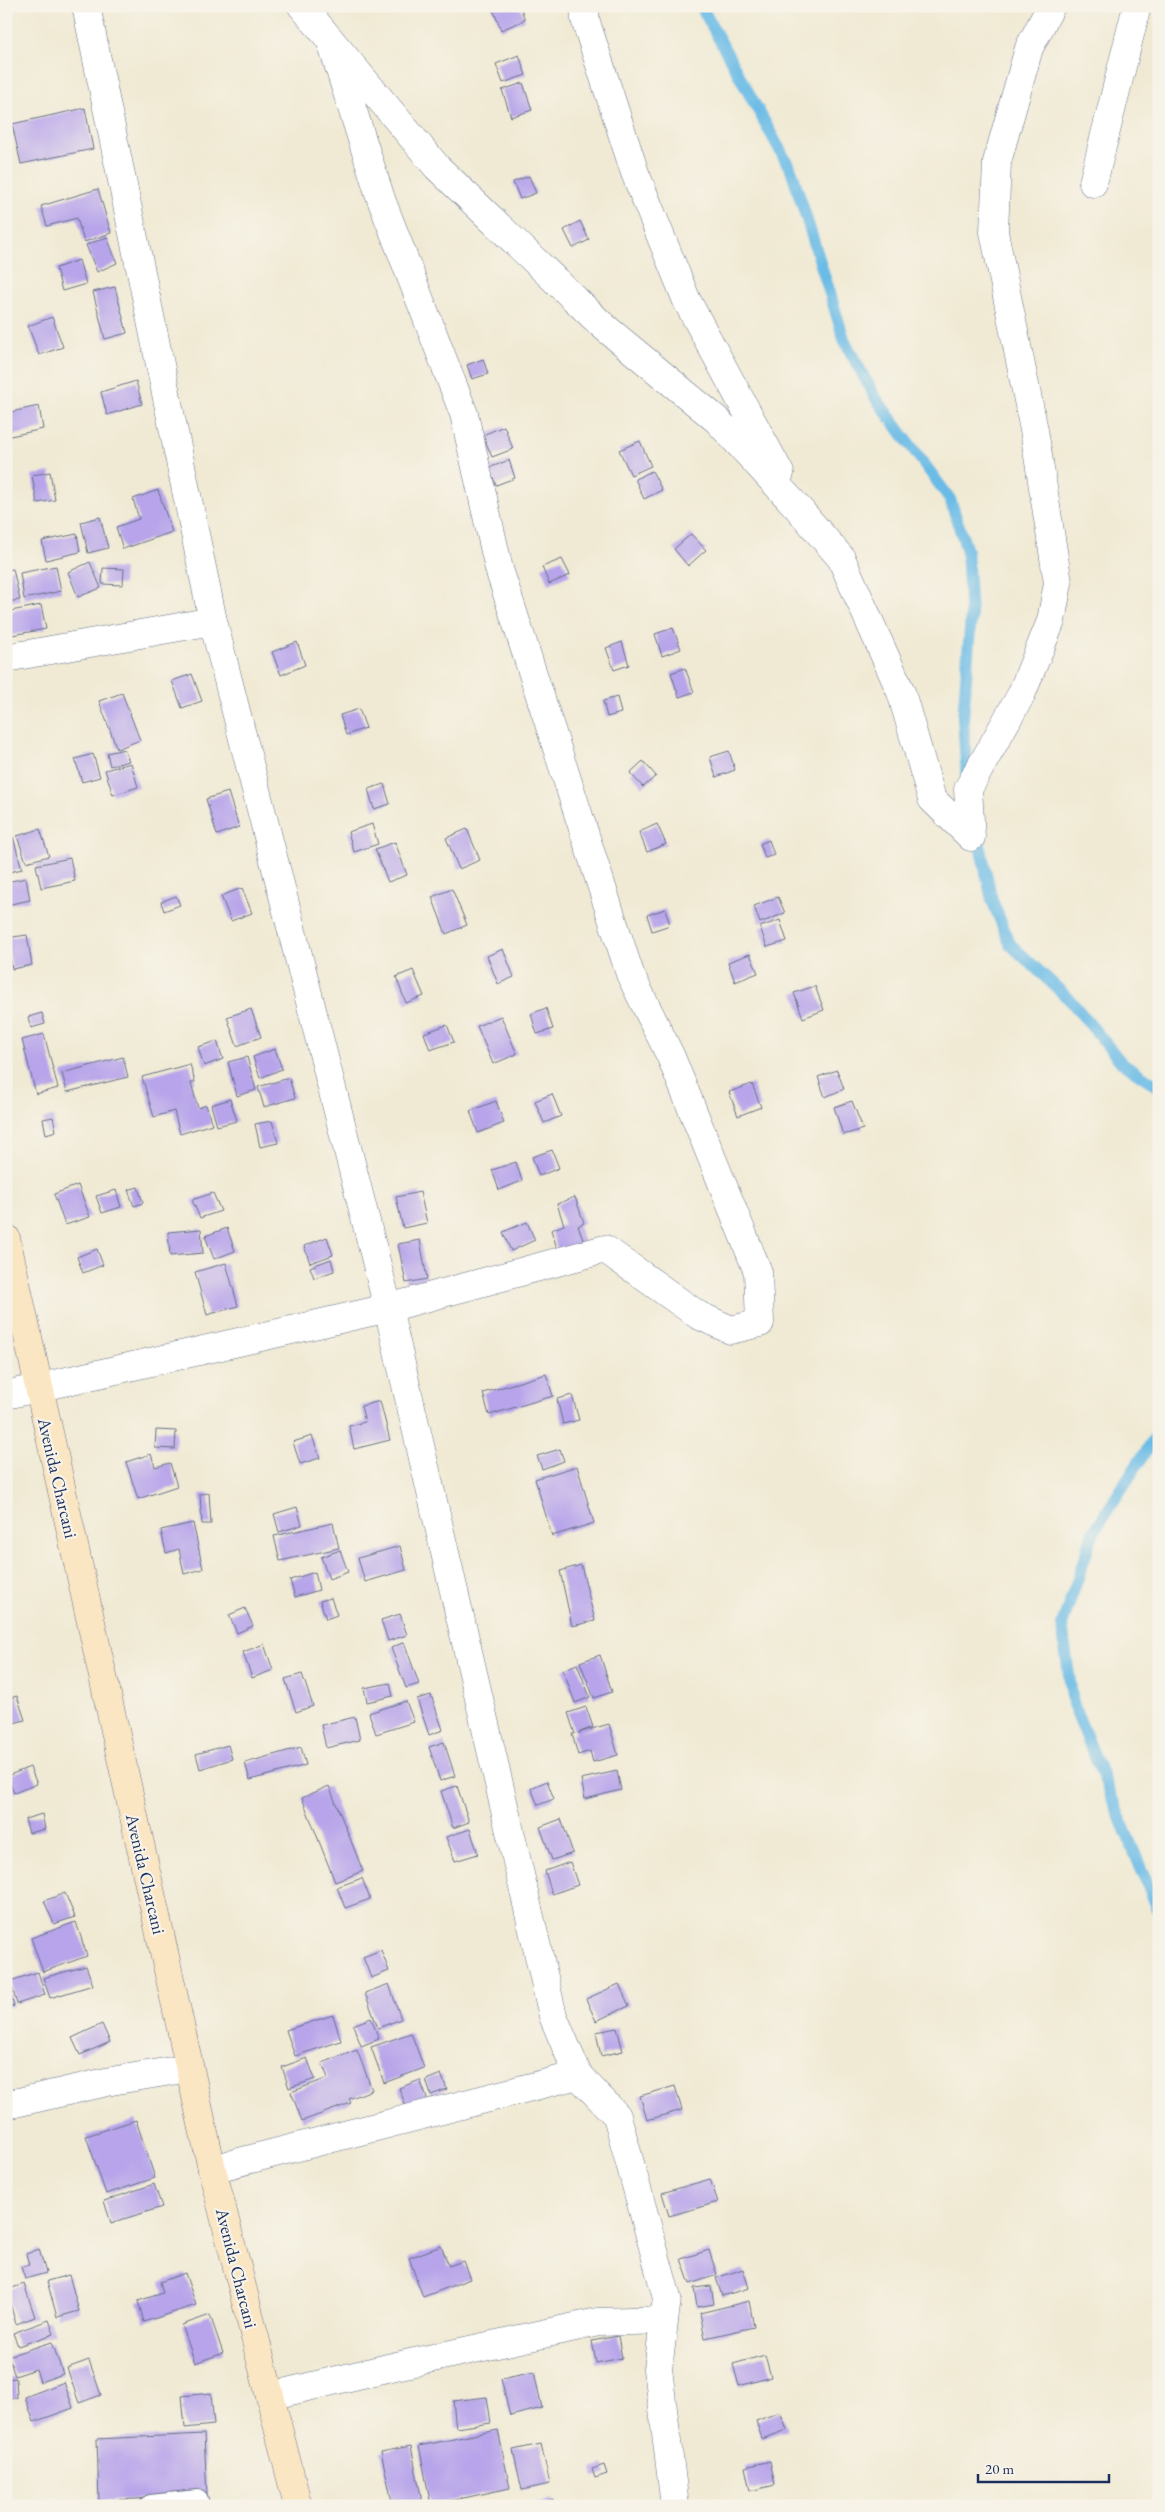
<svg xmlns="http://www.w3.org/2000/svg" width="1165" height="2512" font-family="'EB Garamond',serif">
<rect width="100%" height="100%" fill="#f7f3e8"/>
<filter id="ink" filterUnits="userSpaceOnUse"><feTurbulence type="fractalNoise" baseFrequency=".02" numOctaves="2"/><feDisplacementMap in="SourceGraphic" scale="10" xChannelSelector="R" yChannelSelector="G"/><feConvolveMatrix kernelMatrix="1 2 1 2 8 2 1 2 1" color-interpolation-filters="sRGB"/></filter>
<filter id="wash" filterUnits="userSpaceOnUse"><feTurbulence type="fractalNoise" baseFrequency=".0096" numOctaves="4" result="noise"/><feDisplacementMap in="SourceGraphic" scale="20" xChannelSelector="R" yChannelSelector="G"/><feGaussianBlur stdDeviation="1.12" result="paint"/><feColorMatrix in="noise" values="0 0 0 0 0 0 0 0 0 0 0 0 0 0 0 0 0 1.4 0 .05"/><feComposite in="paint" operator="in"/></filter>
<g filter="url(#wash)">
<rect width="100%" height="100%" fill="#f0ead4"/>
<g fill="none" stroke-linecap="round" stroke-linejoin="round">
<path stroke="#6bbbe6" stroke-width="12" d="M701,6L792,172L845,342L875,397L950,499L967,551L971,616L963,718L967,780
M977,832L992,900L1010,944L1070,1000L1121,1062L1159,1087
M1159,1431L1093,1533L1062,1625L1073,1704L1159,1912"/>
</g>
<g id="blocks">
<path fill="#b7a4ea" d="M520,6L525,20L501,30L492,7Z
M6,34H8L11,50L6,51Z
M519,55L526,75L503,83L496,64Z
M523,83L532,110L511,117L502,90Z
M85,108L93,149L21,164L12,124Z
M529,176L536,193L520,199L513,182Z
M98,189L111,233L84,242L77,218L47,226L41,206Z
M580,221L589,240L573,248L564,230Z
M107,237L117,263L97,272L86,245Z
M79,260L86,284L62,291L56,268Z
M115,287L127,333L105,339L93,292Z
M52,317L63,347L39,355L28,326Z
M483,359L488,374L472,379L467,365Z
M136,381L142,404L107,415L101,392Z
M39,406L43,429L6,437V413Z
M504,426L513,449L492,457L483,435Z
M640,441L651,466L631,475L619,450Z
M509,460L515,478L496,485L489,468Z
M652,471L662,490L644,499L635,479Z
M50,472L55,500L37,503L32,475Z
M158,490L172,532L123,549L116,527L139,519L133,499Z
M100,517L108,548L88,553L81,522Z
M77,534L80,552L46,560L42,541Z
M691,534L706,550L688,566L674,549Z
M562,559L570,575L549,584L542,567Z
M90,562L101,588L78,597L68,572Z
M56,566L61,591L24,599L20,573Z
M103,568L124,569L123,585L102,584Z
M13,569L20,600L6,602V570Z
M41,605L46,629L6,636V612Z
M673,628L681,649L662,656L655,634Z
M297,642L305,665L281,675L272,652Z
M622,642L629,665L614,670L606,648Z
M685,668L694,692L679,697L671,673Z
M192,674L202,701L182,708L172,681Z
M122,693L140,740L117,749L99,701Z
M617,697L621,713L607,717L603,701Z
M359,709L366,728L346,735L340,715Z
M124,749L129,761L110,766L107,753Z
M729,751L735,770L716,777L710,757Z
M93,754L100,777L82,782L75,759Z
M643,761L656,776L643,787L630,773Z
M131,763L138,787L113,795L105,770Z
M384,784L390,804L374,809L368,789Z
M228,792L239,827L217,835L206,799Z
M372,824L378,844L354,852L348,832Z
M657,824L666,844L647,852L639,832Z
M40,829L49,856L26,862L17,836Z
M467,829L480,860L459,869L446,838Z
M13,837L22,869L6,873V839Z
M769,840L774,855L765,858L760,844Z
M395,842L407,875L388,882L375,849Z
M70,858L75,881L41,888L36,865Z
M26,878L30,900L6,905V882Z
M242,888L252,913L231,921L221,896Z
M452,889L467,925L446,934L432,897Z
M176,896L180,905L164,911L161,902Z
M778,897L785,913L760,923L754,906Z
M665,909L670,925L652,931L647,915Z
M780,920L787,941L767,947L760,927Z
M27,935L32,965L12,969L6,938Z
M503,949L514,977L498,984L487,956Z
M750,954L758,973L735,982L728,962Z
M413,970L424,996L406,1003L396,977Z
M815,986L824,1010L803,1018L794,993Z
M546,1008L553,1029L537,1034L531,1014Z
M251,1009L261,1037L237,1046L227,1017Z
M42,1013L45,1024L31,1028L28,1017Z
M501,1016L517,1054L493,1064L477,1026Z
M447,1025L454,1042L430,1050L424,1033Z
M44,1034L58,1088L36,1094L22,1040Z
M217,1041L223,1059L204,1066L198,1047Z
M275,1049L282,1069L260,1078L253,1057Z
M123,1057L128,1077L67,1092L62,1073Z
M247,1057L256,1090L237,1096L228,1062Z
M190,1064L195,1082L191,1083L198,1108L206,1105L212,1124L180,1134L174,1111L154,1117L142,1077Z
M837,1070L844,1089L825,1097L818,1077Z
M289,1078L295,1098L264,1107L258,1087Z
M752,1084L761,1107L738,1116L729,1092Z
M552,1094L561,1116L544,1123L535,1101Z
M230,1099L237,1121L217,1126L211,1105Z
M496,1101L504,1123L478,1133L470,1111Z
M852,1101L863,1129L843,1135L834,1107Z
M53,1117L56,1131L46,1134L43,1119Z
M272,1121L278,1143L260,1147L255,1124Z
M552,1150L559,1168L539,1176L532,1157Z
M516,1162L522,1181L499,1190L492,1170Z
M78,1185L90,1217L65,1225L54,1194Z
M138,1187L143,1203L134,1206L128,1190Z
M116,1190L121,1207L102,1213L96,1196Z
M420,1192L427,1223L403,1228L396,1197Z
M213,1193L221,1211L200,1218L192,1200Z
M575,1197L584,1223L578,1226L585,1245L559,1254L551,1230L564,1225L557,1204Z
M527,1222L535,1240L511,1251L503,1232Z
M227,1228L235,1251L214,1259L205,1236Z
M201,1229L203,1253L170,1256L168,1232Z
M327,1237L333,1255L310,1263L304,1246Z
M420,1240L427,1279L406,1283L398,1244Z
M97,1249L103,1265L83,1273L77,1257Z
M331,1259L334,1271L314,1278L310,1267Z
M226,1263L238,1306L207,1315L195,1272Z
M546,1374L553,1396L489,1415L483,1393Z
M572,1395L579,1420L563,1424L557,1399Z
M380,1401L390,1440L354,1449L349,1426L365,1422L361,1406Z
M156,1430L176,1431L175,1449L155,1448Z
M312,1436L320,1458L300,1464L293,1442Z
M560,1449L564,1461L542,1469L537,1456Z
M151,1454L155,1467L170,1463L177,1486L138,1499L126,1462Z
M577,1466L594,1523L552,1536L535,1479Z
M209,1493L211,1524H202L200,1494Z
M297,1507L302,1525L279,1532L274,1514Z
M193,1523L203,1569L184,1574L179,1549L166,1553L161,1530Z
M333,1523L339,1548L280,1561L274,1536Z
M400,1546L406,1570L365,1582L358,1558Z
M340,1550L348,1572L329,1579L321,1557Z
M581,1565L595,1621L572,1626L560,1571Z
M315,1572L319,1590L295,1597L290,1580Z
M331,1598L337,1615L326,1619L320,1601Z
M245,1608L253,1626L237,1633L229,1615Z
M400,1614L407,1635L388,1641L381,1620Z
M404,1642L419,1684L406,1688L391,1648Z
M264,1644L273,1670L252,1678L243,1652Z
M600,1655L612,1692L594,1698L580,1662Z
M577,1664L590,1697L575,1703L563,1670Z
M302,1674L313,1706L296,1712L285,1679Z
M390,1683L393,1696L367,1702L364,1688Z
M431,1695L443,1730L429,1735L417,1699Z
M17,1696L25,1720L6,1725V1699Z
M406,1701L414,1722L376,1734L369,1713Z
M586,1707L593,1727L578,1733L609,1724L618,1755L593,1762L590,1751L578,1755L572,1734H575L568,1713Z
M355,1717L360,1740L326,1748L321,1725Z
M444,1742L455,1776L440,1781L429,1747Z
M228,1745L232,1759L200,1769L196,1754Z
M301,1747L306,1765L250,1780L245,1763Z
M30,1767L37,1784L14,1793L7,1776Z
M617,1771L621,1790L585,1799L581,1779Z
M547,1781L554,1799L538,1805L531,1788Z
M329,1786L363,1871L335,1882L302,1798Z
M457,1786L469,1822L453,1828L441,1791Z
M42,1814L45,1829L29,1833L25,1819Z
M561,1819L573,1853L552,1860L540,1827Z
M470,1829L478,1854L455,1861L446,1837Z
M570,1862L578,1885L552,1894L545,1871Z
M362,1878L370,1899L345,1908L337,1887Z
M65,1893L75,1917L54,1924L44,1901Z
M76,1922L87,1956L43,1972L31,1938Z
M381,1950L389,1971L371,1978L363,1957Z
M86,1966L93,1985L50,1998L43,1978Z
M38,1972L45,1995L17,2004L10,1981Z
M6,1980L14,2006L6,2008Z
M389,1984L401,2019L378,2028L365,1993Z
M619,1984L629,2006L596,2021L586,1999Z
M333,2015L341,2041L295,2056L286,2030Z
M371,2018L379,2039L361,2046L353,2025Z
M102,2024L110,2042L80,2055L72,2038Z
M617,2028L623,2051L601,2056L596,2032Z
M411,2033L424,2068L384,2083L371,2047Z
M357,2050L372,2090L349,2099L351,2103L302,2121L291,2092L328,2078L322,2063Z
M307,2058L315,2079L289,2088L282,2067Z
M441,2074L447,2089L431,2095L426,2080Z
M420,2080L428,2101L407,2109L399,2088Z
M675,2086L682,2110L647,2120L640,2096Z
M136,2120L155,2178L106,2194L86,2136Z
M710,2179L718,2202L669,2216L662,2193Z
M154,2184L162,2207L111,2223L104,2201Z
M441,2246L449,2266L463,2261L470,2279L423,2297L409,2258Z
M39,2249L46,2273L25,2279L21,2267L29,2265L26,2254Z
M709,2250L717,2275L690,2284L681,2259Z
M743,2269L749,2288L722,2296L716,2278Z
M185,2273L196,2305L144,2322L138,2301L163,2293L160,2282Z
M69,2275L79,2311L57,2317L47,2281Z
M24,2284L35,2317L16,2324L6,2290Z
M711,2286L714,2304L697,2307L694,2288Z
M749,2301L754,2327L705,2338L700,2313Z
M210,2315L223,2353L195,2363L182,2325Z
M49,2320L54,2334L18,2346L13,2333Z
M618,2336L622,2358L596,2363L592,2341Z
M52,2342L63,2374L40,2382L36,2369L15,2376L8,2356Z
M765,2355L771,2377L739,2386L733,2364Z
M89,2360L101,2395L79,2403L67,2368Z
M534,2372L542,2408L510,2416L501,2379Z
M16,2378L17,2398H6V2379Z
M64,2382L73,2408L34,2422L25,2397Z
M211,2393L214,2425L185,2428L182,2396Z
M487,2397L491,2423L456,2428L453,2401Z
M780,2412L787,2430L762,2439L756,2421Z
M498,2430L510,2488L431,2505L419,2446Z
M204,2434L207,2495L99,2501L97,2439Z
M541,2444L550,2484L522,2490L513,2450Z
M411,2446L422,2501L393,2506L381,2452Z
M770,2461L775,2485L750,2491L745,2467Z
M604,2465L607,2474L595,2478L592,2469Z
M553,2499L555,2506H532V2505Z"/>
</g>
</g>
<g filter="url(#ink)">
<use href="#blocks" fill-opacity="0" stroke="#667087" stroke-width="1"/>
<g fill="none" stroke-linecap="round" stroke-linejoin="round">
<g stroke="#667087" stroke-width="24">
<path id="service" d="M151,2506L197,2501"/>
</g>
<g stroke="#667087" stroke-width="29">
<path id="minor" d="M86,6L213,621L388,1308L553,2016L578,2075L617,2116L667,2298L658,2369L675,2506
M302,6L437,167L602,325L717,420L798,508L841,558L901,692L932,799L971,837L968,789L1021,695L1051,621L1058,583L1034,430L994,232L997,162L1029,48L1051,6
M585,6V19L635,173L687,301L780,473
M1093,183L1137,6
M6,658L213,621
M6,1395L388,1308L605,1249L698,1315L731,1330L760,1323L758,1272L671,1057L630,974L499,569L464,414L381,199L331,42
M6,2105L111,2081L189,2068
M212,2169L578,2075
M270,2396L396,2366L598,2322L664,2320"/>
</g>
<g stroke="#667087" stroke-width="29">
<path id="secondary" d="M6,1238L212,2169L298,2506"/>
</g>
<use href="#service" stroke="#fff" stroke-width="22"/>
<use href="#minor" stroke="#fff" stroke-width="28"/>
<use href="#secondary" stroke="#fbe6c3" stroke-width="28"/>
</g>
</g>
<g text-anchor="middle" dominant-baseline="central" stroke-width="4.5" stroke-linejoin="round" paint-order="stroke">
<g font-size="18" fill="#1b2f5e" stroke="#f7f3e8">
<text transform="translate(58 1478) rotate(77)">Avenida Charcani</text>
<text transform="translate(146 1874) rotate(77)">Avenida Charcani</text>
<text transform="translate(237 2268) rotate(76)">Avenida Charcani</text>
</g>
</g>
<rect width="1165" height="2512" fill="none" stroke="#f7f3e8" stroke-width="25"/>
<path d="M978 2474v8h131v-8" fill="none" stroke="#1b2f5e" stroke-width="2.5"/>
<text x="985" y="2474" font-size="15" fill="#1b2f5e" stroke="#f7f3e8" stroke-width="4" paint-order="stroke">20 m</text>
</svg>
